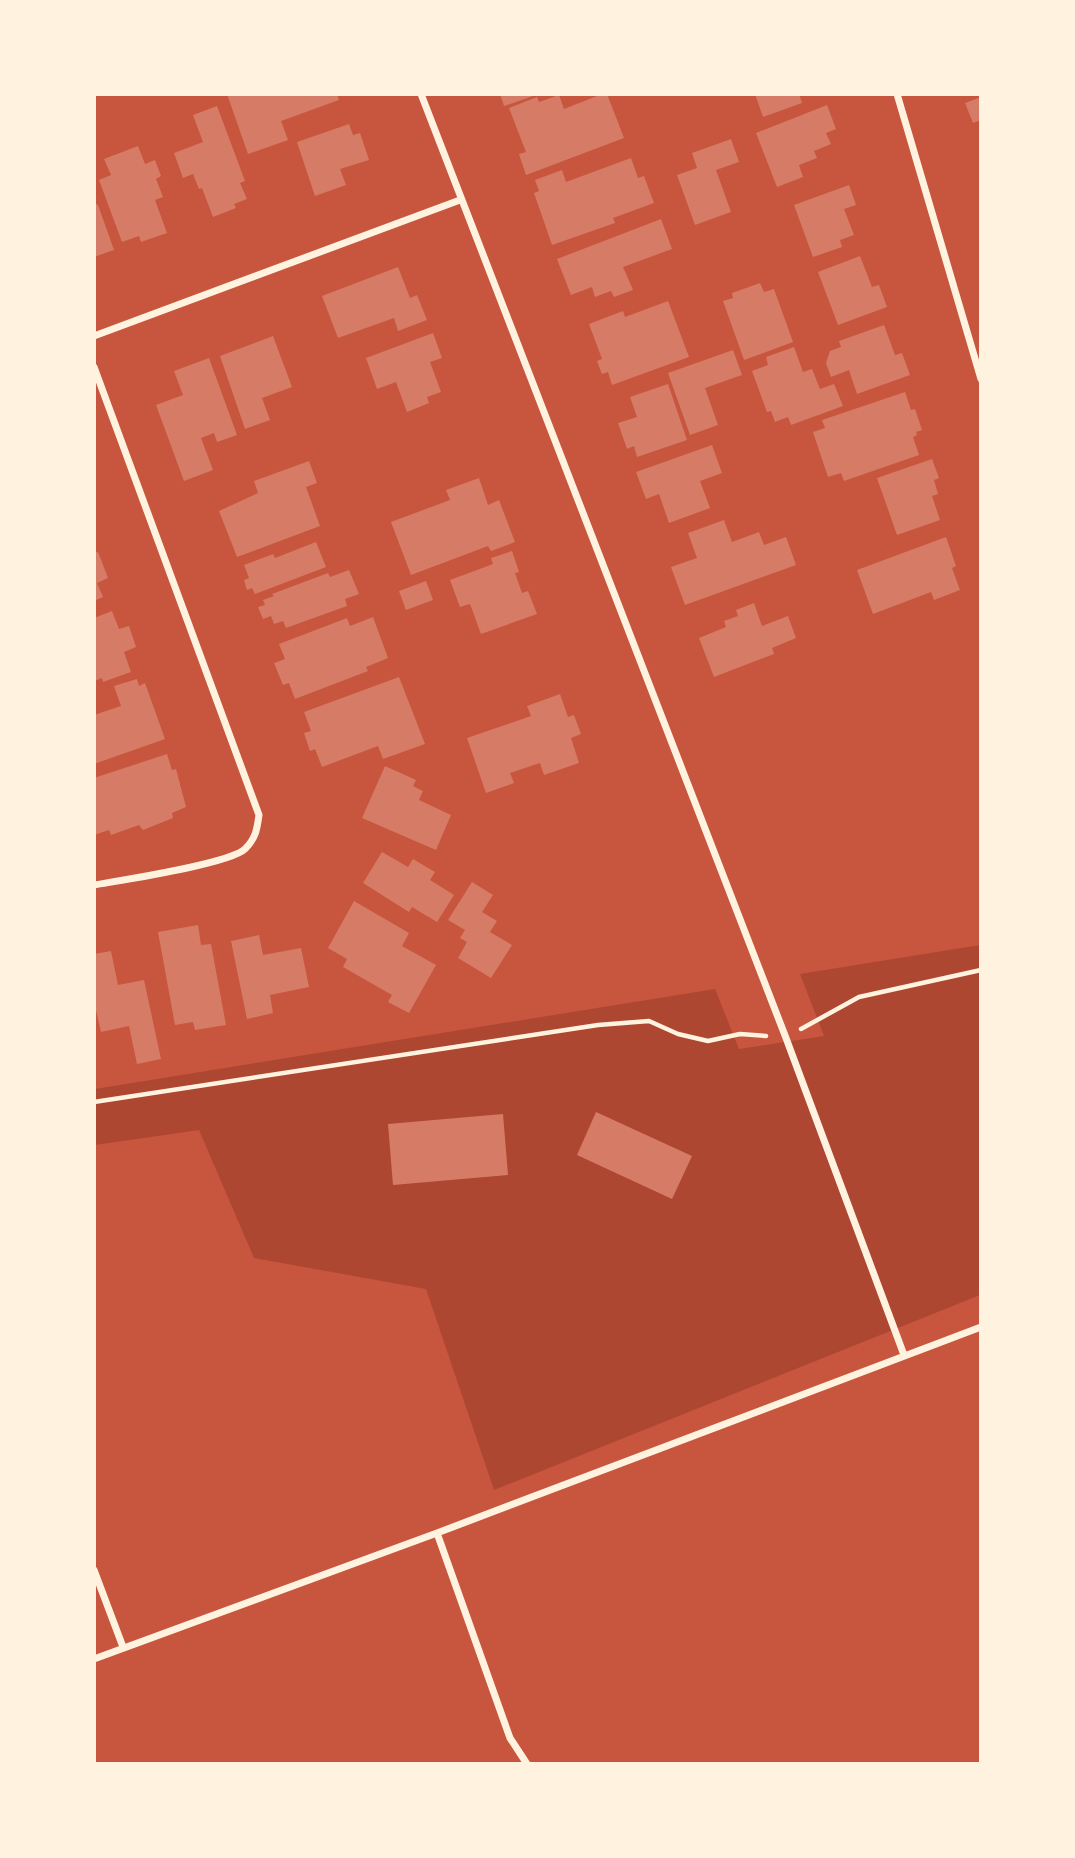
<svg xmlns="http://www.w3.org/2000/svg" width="1075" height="1858" font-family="'Roboto Condensed',sans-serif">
<rect width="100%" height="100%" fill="#c8553d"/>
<path fill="#ae4732" d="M980,945V1295L494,1490L426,1289L254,1258L199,1130L95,1145V1089L715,989L739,1049L824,1036L800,974Z"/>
<path fill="#d67c66" d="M227,94H337L339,100L281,121L288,140L248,154Z
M500,94H536V95L504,106Z
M602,94H607L624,138L526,175L519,154L526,152L509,108L537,97L539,102L559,95L564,109Z
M755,94H799L802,103L763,117Z
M981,97V120L973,123L965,103Z
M827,105L836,129L826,133L831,144L814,151L817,158L799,165L803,177L777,187L756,133Z
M217,106L245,181L240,183L247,199L234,204L236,208L213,217L202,188L199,189L193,174L183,178L174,153L203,142L193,115Z
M349,124L353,135L360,133L369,160L340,169L346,185L315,196L297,142Z
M731,139L739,162L716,170L731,212L695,225L677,175L697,168L692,153Z
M138,146L145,164L155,160L161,176L156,179L163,197L155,200L167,233L141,242L139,236L122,242L99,180L111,175L104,159Z
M631,158L638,178L644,176L654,203L613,218L615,223L552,245L534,193L539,191L535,180L562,170L566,182Z
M849,185L856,205L844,209L854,235L840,240L842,247L813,257L794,205Z
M94,203L98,205L114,250L94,257Z
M661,219L672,249L623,267L633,290L614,297L611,291L595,297L592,287L571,295L557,259Z
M860,256L872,287L879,285L887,307L838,325L818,272Z
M398,267L410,298L417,295L427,320L398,331L394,318L338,338L322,296Z
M760,283L764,292L774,289L793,342L744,360L723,301L733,298L732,293Z
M668,301L689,357L612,385L608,372L602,374L597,361L602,359L589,324L623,311L625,317Z
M884,325L895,355L902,353L910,375L857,394L849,370L831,377L826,363L830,351L841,347L839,341Z
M433,333L442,358L430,362L441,392L427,397L429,403L407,412L396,382L377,389L366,358Z
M273,336L292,387L262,398L270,420L245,429L220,356Z
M794,347L803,372L812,369L820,389L834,384L843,406L791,425L788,417L775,422L771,411L767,412L752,371L768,365L766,357Z
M733,350L742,375L705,388L718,425L690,435L668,373Z
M209,358L237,435L217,442L214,433L201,438L213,470L184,481L156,405L183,395L174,371Z
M668,384L687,440L637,457L634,446L627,449L618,423L637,417L630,397Z
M905,392L911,410L915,409L922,430L916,432L917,435L913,437L919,455L844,481L841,473L828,477L813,432L825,428L822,420Z
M712,445L722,473L700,481L710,508L669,523L659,494L646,499L636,472Z
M932,459L939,478L934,480L938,494L932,496L940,520L897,535L877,478Z
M309,461L317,483L306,487L320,526L237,557L219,511L258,493L254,481Z
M479,478L488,505L499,500L515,542L491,551L488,546L411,575L391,522L450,500L446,490Z
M724,520L732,542L759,532L764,545L786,537L796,565L685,605L671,567L697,558L688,533Z
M946,537L956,566L952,568L960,590L934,600L931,592L873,614L857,570Z
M316,542L326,567L255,594L252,588L247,590L244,580L249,578L244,565L273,554L275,558Z
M512,551L519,572L515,573L522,593L528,591L537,614L481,634L470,604L460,607L450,580L493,564L491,558Z
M98,552L108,578L97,583L103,597L94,601V553Z
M349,570L359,594L345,599L347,606L286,628L283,621L274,624L271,616L263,619L258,607L265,605L263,600L274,596L272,594L328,573L330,577Z
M426,581L433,600L406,610L399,591Z
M754,603L762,626L788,616L796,638L772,648L774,654L714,677L699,638L726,627L724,621L738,616L736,610Z
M112,611L119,629L129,626L136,647L124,652L131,672L103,682L102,678L94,681V618Z
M373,617L388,658L366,667L368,671L295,699L289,683L283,685L274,663L285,659L279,644L347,618L350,626Z
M399,677L425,744L383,759L378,746L322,767L315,749L310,751L304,733L311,731L304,712Z
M137,679L139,686L145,683L165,739L94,764V715L121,706L114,686Z
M560,694L568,717L574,715L581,734L571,738L579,763L544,775L540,763L510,773L514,783L486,793L467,738L531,716L527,706Z
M167,754L172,770L176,769L186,807L172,813L173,818L143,830L139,825L111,835L109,830L94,835V778Z
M385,766L416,780L413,786L423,791L419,800L451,815L436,850L362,818Z
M382,852L408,867L413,859L435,872L430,880L454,895L437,922L412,907L409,912L363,883Z
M472,882L493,895L482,912L497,921L490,932L512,945L491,978L458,958L467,942L460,938L465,930L448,920Z
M354,901L409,933L402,946L436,965L409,1013L388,1002L392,995L343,967L347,959L328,948Z
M198,925L201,945L211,944L226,1025L195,1030L193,1022L175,1025L158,932Z
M259,935L263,955L301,948L309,987L270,995L273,1013L247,1019L231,941Z
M111,951L118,985L144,980L161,1059L137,1064L129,1026L101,1032L94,1002V954Z
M596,1112L692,1156L672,1199L577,1155Z
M503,1114L508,1175L393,1185L388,1124Z"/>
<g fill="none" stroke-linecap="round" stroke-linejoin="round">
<path stroke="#fff3e0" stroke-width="4.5" d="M801,1029L859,997L981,970
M94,1102L598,1025L649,1021L678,1034L708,1041L740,1034L766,1036"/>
<path stroke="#fff3e0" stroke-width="7" d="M421,94L786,1038L904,1355
M897,94L981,379
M94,336L460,200
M94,367L259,815C257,829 256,838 245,849C229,864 122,880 94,885
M437,1533L510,1738L527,1764
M94,1570L123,1647
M94,1659L437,1533L981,1327"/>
</g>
<rect width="1075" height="1858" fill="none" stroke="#fff3e0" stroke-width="192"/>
</svg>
